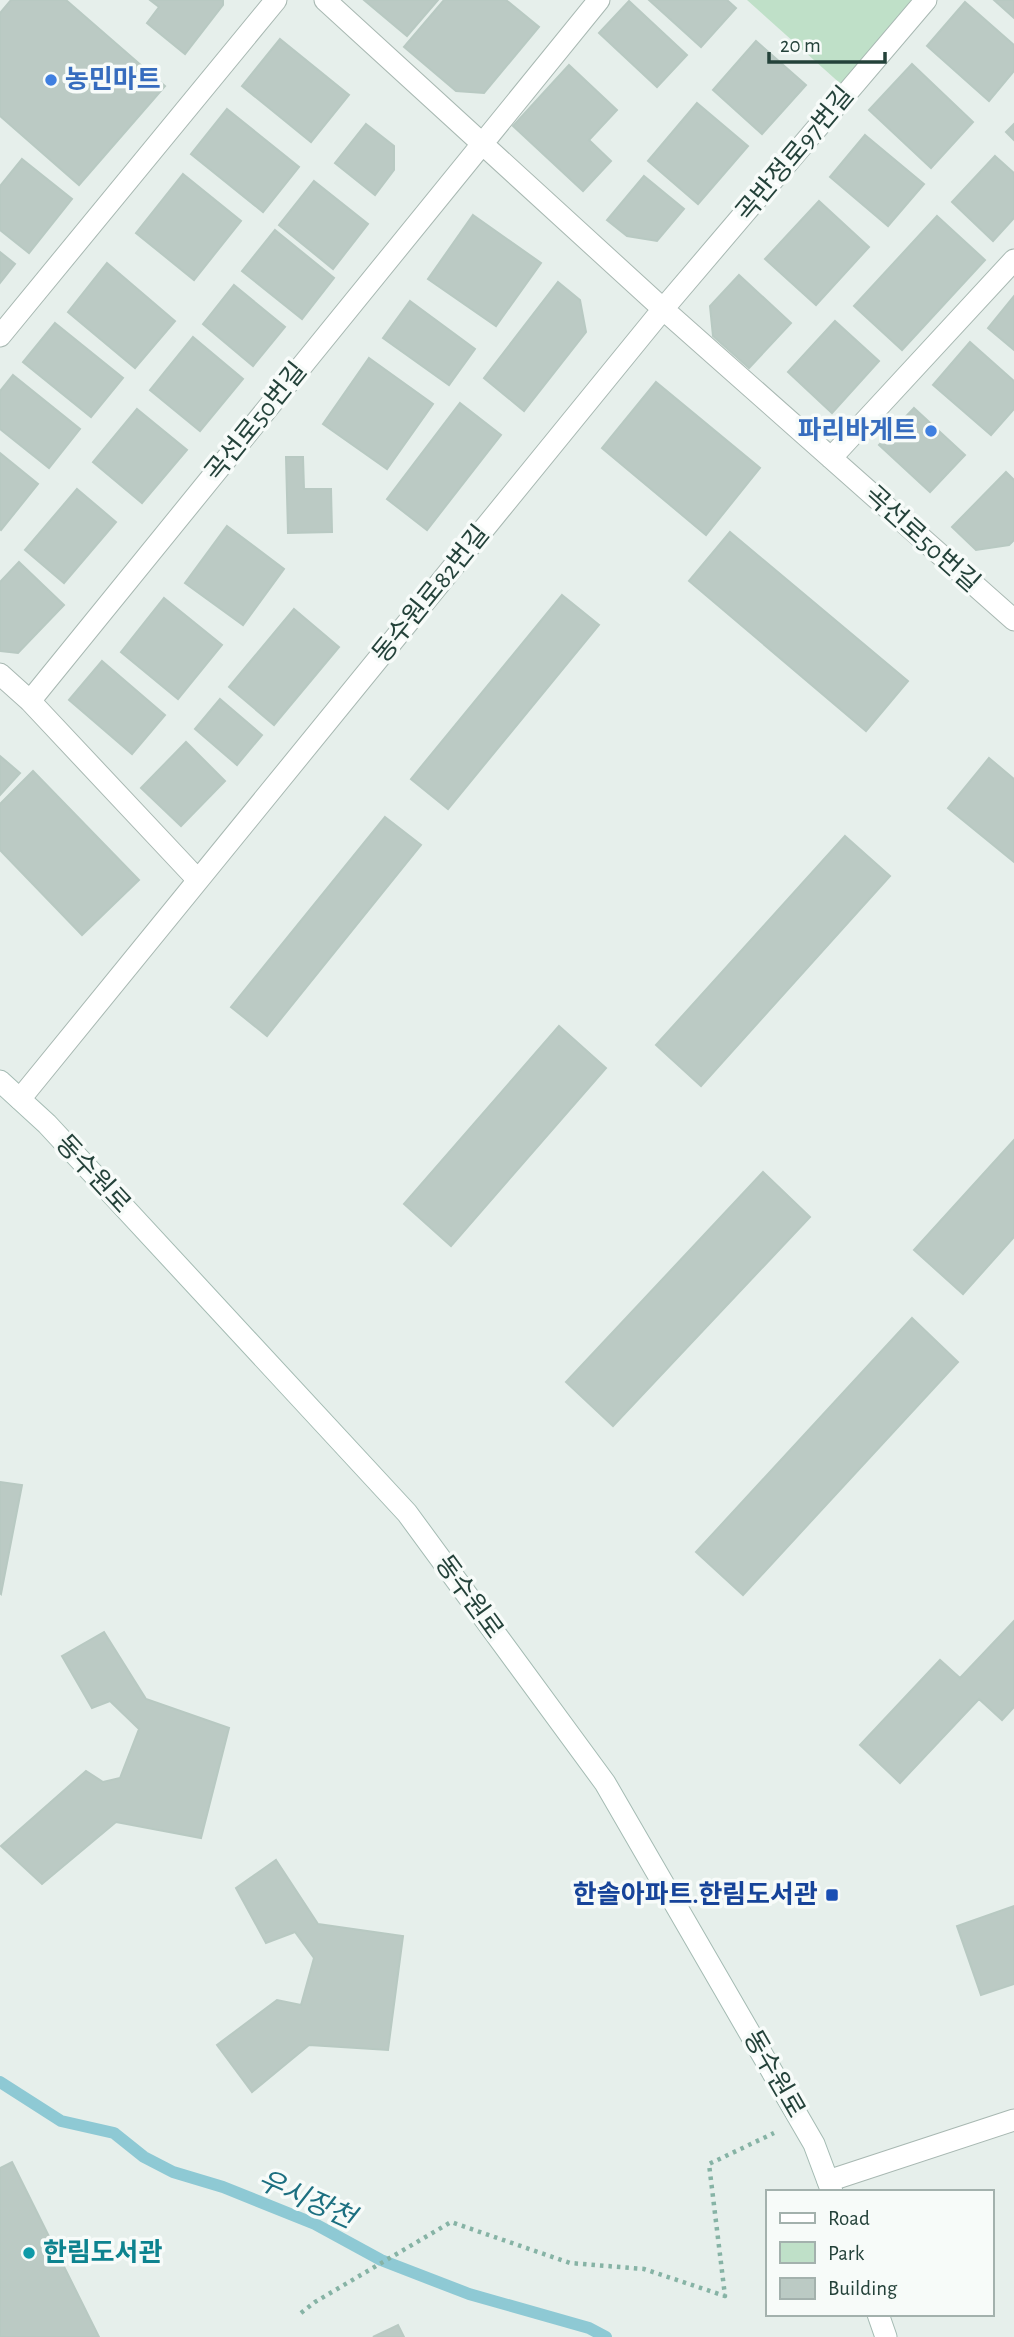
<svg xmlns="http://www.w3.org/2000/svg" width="1014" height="2337" font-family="'Alegreya Sans','Noto Sans KR',sans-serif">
<rect width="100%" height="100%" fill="#e6efeb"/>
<path fill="#bfe0c8" d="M747,0H919L843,86Z"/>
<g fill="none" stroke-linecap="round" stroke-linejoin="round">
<path stroke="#8ec9d4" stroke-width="12" d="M0,2082L61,2121L114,2133L144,2157L173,2172L223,2187L315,2224L381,2260L469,2294L589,2328L606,2337"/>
</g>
<path fill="#bbcac4" stroke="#b8c9c2" stroke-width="2" d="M11,0H66L165,86L79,185L0,116V13Z
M150,0H223V5L185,54L147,23L159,7Z
M364,0H438L407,36Z
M444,0H506L539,27L484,93L456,91L404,47Z
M649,0H727L736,8L701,47Z
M994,0H1014V18Z
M629,1L687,55L657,87L599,33Z
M965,2L1014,45V71L989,101L927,46Z
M280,39L349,95L311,142L242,86Z
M756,41L806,85L762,134L713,90Z
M912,64L973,122L931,168L869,110Z
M569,65L617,110L589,140L611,161L583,191L513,126Z
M697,103L748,146L698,204L648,161Z
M227,109L299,167L263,212L191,154Z
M366,124L394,146V170L375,195L335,163Z
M1014,124V140L1006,132Z
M865,135L924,184L888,226L830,177Z
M995,156L1014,173V218L993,241L952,202Z
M22,159L72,199L29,253L0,230V186Z
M183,174L241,221L194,280L136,233Z
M644,176L684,209L657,241L627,236L607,220Z
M314,181L368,224L333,269L279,225Z
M819,201L869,247L816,305L765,259Z
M473,215L541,263L496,326L428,279Z
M937,216L985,260L902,350L854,306Z
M275,230L334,278L302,319L242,271Z
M0,252L15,264L0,283Z
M107,263L175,321L135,368L68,312Z
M739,275L791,323L749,368L713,336L710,306Z
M558,282L580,300L586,332L524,411L484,378Z
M234,285L285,327L253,366L203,324Z
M1014,296V350L988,328Z
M410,301L475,349L449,385L383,338Z
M835,321L879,361L832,413L788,372Z
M55,323L123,378L91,417L23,362Z
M193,337L243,379L200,431L150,390Z
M970,342L1014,381V409L991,435L933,385Z
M369,358L433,404L387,469L323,424Z
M13,375L80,429L49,468L0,429V391Z
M656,382L760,468L706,535L602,448Z
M460,403L501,435L427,530L387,499Z
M914,408L965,455L930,492L879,445Z
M137,409L187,450L142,503L93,462Z
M0,453L38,484L1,530L0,529Z
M286,457H303L304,489H331L332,532L288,533Z
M1006,472L1014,480V540L1009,545L976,550L952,527Z
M77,489L116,522L64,583L25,550Z
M227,526L284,569L243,625L185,583Z
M730,532L908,681L866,731L689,581Z
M19,562L64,605L18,653L0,651V582Z
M562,595L599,625L448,809L411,779Z
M164,598L222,645L178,699L121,652Z
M294,609L339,647L274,725L229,687Z
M102,661L165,715L132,754L69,700Z
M220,699L262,735L237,765L195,729Z
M186,742L225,781L181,826L141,788Z
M0,756L20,773L0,795Z
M989,758L1014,779V862L948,808Z
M33,771L139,880L82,935L0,850V804Z
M385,817L421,845L267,1036L231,1007Z
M845,836L890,876L701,1086L656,1045Z
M559,1026L606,1068L451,1246L404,1204Z
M1014,1140V1237L963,1294L914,1250Z
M763,1172L810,1217L613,1426L566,1382Z
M912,1318L958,1362L743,1595L696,1552Z
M0,1482L22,1485L1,1594L0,1593Z
M1014,1621V1707L1002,1720L979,1699L900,1783L860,1745L940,1660L960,1678Z
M104,1632L146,1699L229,1728L201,1838L116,1822L42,1884L1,1846L86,1771L103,1782L120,1778L139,1729L110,1701L92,1708L62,1656Z
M276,1860L318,1924L403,1936L388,2050L309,2045L252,2092L217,2045L277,2000L301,2005L314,1958L295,1932L266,1943L236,1888Z
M1014,1906V1984L981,1995L957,1926Z
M12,2162L99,2337H0V2168Z
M398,2325L404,2337H373Z"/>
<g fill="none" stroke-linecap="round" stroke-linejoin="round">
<g stroke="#a8b8b2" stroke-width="23">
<path id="minor" d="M325,0L663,309L1014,620
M0,336L276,0
M831,458L1014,260
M0,674L30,701L198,880
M30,701L599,0
M20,1099L663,309L926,0
M828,2181L1014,2120"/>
</g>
<g stroke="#a4bbb3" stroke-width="23">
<path id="secondary" d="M0,1081L47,1124L407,1513L605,1783L814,2144L832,2192
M878,2314L886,2337"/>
</g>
<path stroke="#86b3a5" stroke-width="4.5" stroke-dasharray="3.5 5" stroke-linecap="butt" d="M301,2313L315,2302L451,2222L570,2263L644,2269L725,2296L709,2164L774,2133"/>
<use href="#minor" stroke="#fff" stroke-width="21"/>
<use href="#secondary" stroke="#fff" stroke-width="21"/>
</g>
<g fill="#3f7fe0" stroke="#f7fbf9" stroke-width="2.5">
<circle cx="51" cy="80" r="7"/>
<circle cx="931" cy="431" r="7"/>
</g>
<rect fill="#1a4fb4" stroke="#f7fbf9" stroke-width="2.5" x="825" y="1888" width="14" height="14" rx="3.5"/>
<circle fill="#0f9aa8" stroke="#f7fbf9" stroke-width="2.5" cx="29" cy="2253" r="7"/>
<g text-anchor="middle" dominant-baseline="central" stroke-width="7" stroke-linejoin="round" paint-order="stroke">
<g font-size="26" font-weight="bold" fill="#366cbe" stroke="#f7fbf9" text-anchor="start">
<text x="65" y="80">농민마트</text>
<text x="917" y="431" text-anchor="end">파리바게트</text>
</g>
<g font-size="26" fill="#24423a" stroke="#f7fbf9">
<text transform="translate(795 154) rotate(-50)">곡반정로97번길</text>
<text transform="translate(256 422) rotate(-51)">곡선로50번길</text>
<text transform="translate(922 539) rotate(42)">곡선로50번길</text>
<text transform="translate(431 594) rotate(-51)">동수원로82번길</text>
<text transform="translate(93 1174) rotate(47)">동수원로</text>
<text transform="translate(469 1597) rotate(54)">동수원로</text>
<text transform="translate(774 2074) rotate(60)">동수원로</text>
</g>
<g font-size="26" font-weight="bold" fill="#164399" stroke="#f7fbf9" text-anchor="end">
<text x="818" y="1895">한솔아파트.한림도서관</text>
</g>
<g font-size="26" font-weight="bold" fill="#0d838f" stroke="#f7fbf9" text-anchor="start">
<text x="43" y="2253">한림도서관</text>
</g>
<g font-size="28" font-style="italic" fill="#1c6f80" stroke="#f7fbf9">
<text transform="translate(306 2200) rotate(24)">우시장천</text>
</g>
</g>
<rect x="766" y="2190" width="228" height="126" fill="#f7fbf9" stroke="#a3b1ad" stroke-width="2"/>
<rect x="780" y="2213" width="35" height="10" fill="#ffffff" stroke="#a3b1ad" stroke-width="2"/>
<text x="828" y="2225" font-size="21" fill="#24423a">Road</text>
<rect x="780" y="2242" width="35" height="21" fill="#bfe0c8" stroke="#a3b1ad" stroke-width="2"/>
<text x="828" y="2260" font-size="21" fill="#24423a">Park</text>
<rect x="780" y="2278" width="35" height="21" fill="#bbcac4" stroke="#a3b1ad" stroke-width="2"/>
<text x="828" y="2295" font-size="21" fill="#24423a">Building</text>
<path d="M769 52v10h116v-10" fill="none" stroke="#24423a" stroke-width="3.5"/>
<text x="780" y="52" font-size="21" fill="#24423a" stroke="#f7fbf9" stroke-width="5" paint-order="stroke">20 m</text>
</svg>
